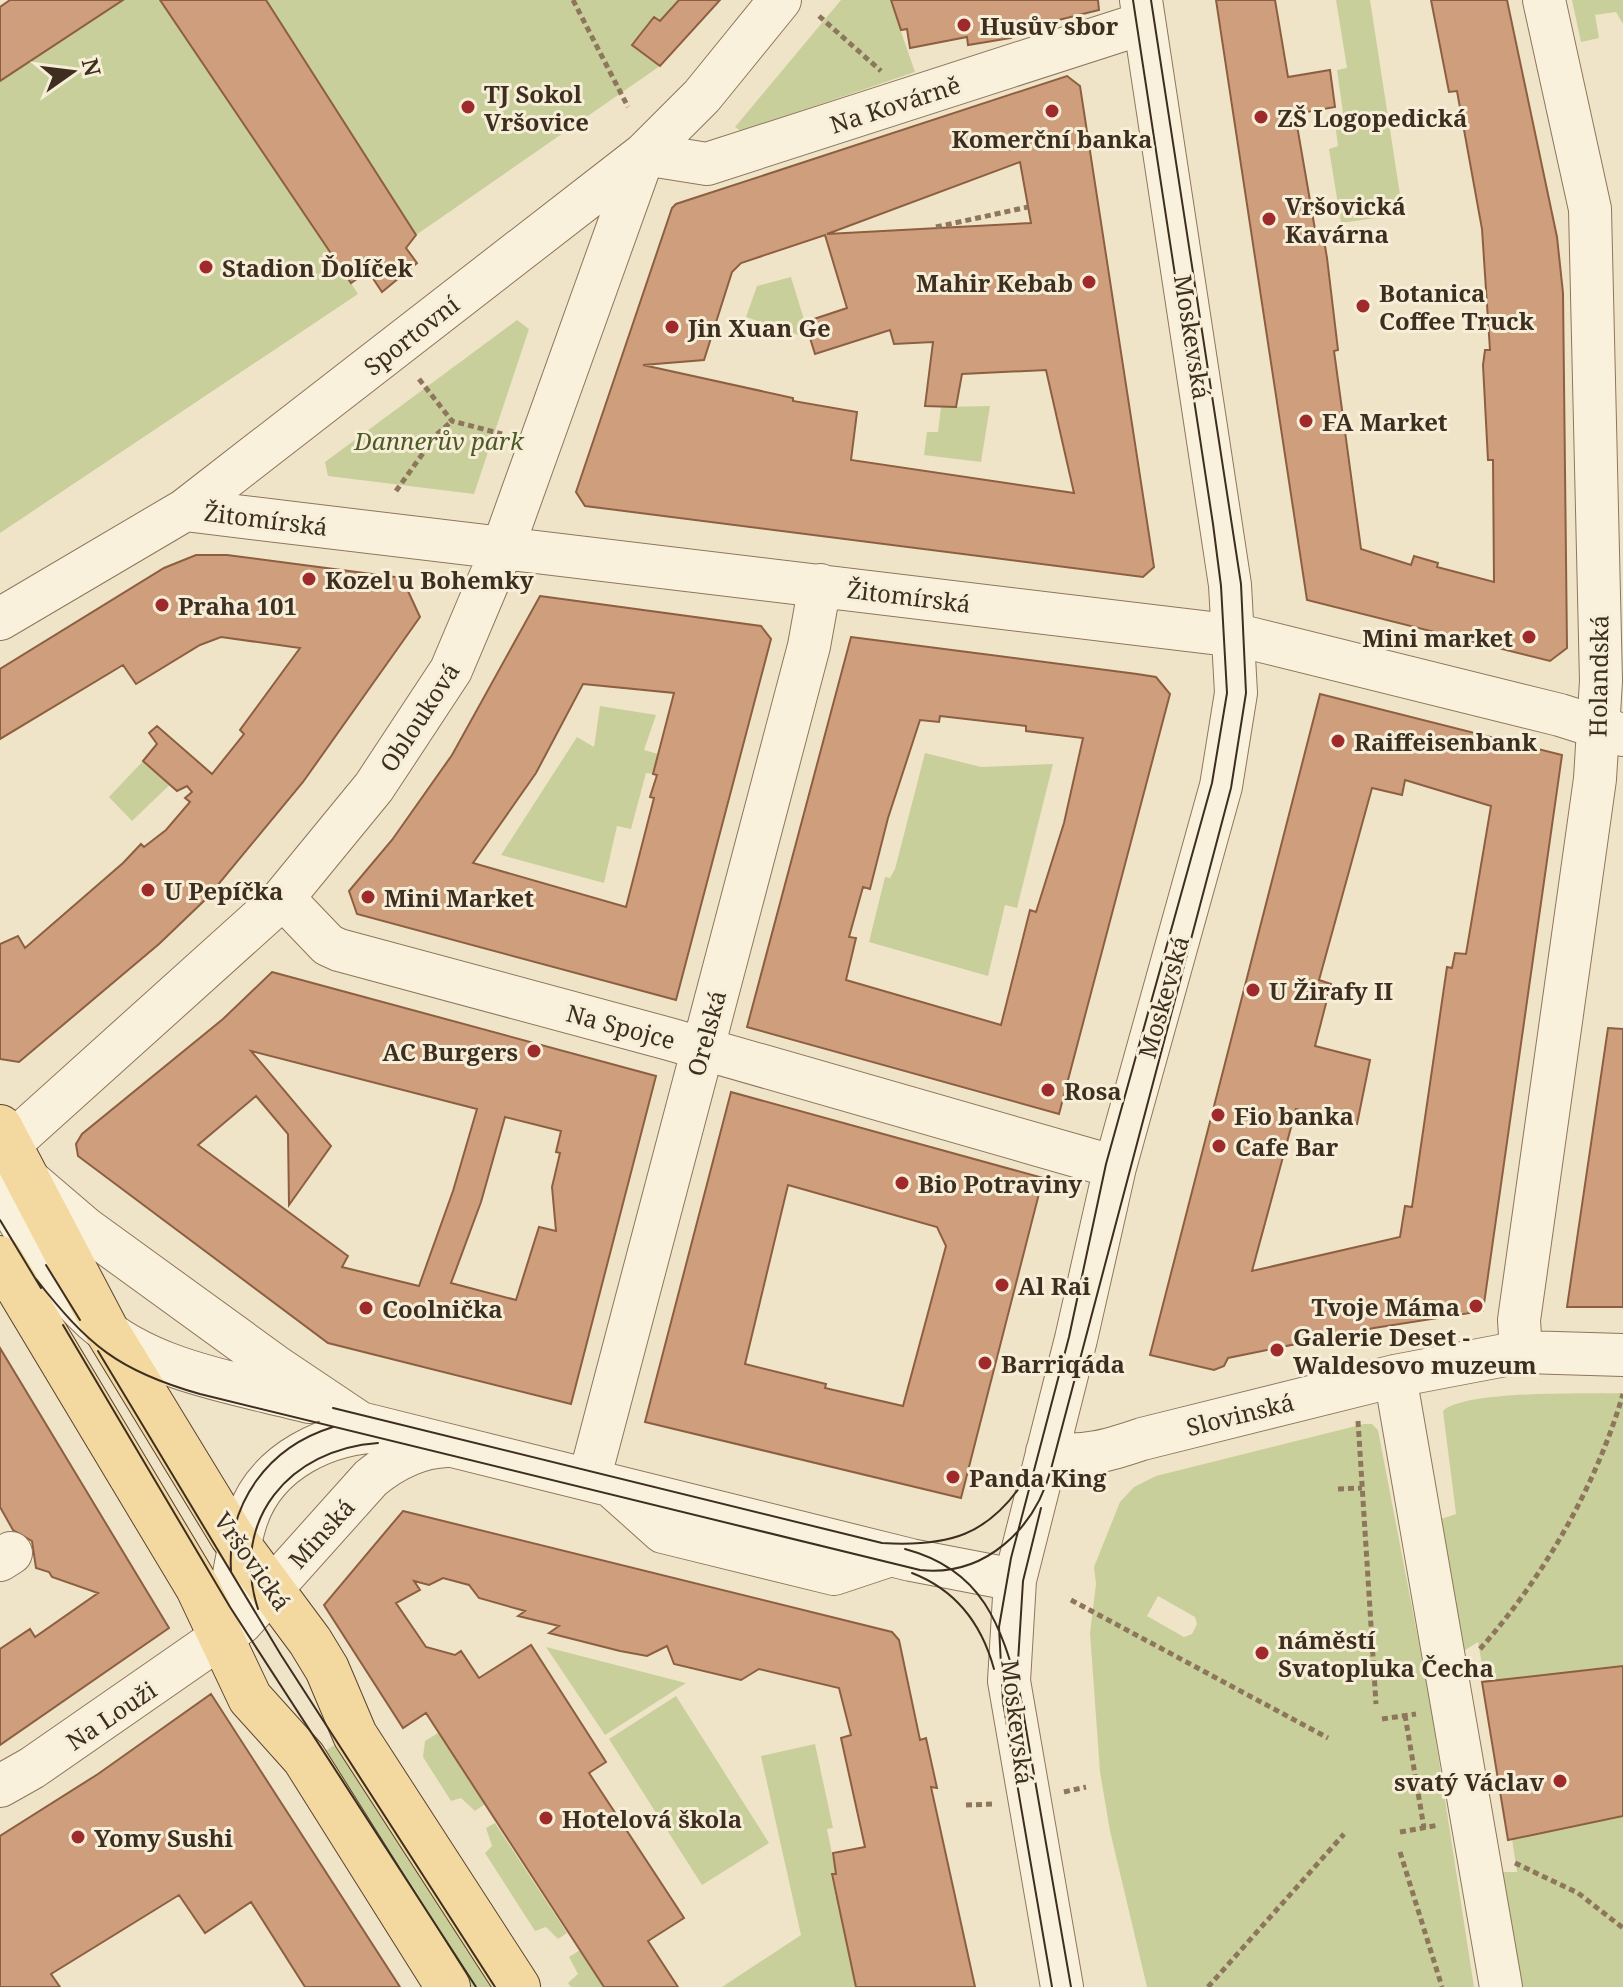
<svg xmlns="http://www.w3.org/2000/svg" width="1623" height="1987" font-family="'Noto Serif',serif">
<rect width="100%" height="100%" fill="#f0e4c8"/>
<path fill="#c9cf9b" fill-rule="evenodd" d="M11,0H720L660,66L416,235L406,248L417,263L382,292L368,271L351,283L358,294L0,533V7Z
M841,0H890L915,72L741,131L735,127Z
M1336,0H1370L1403,214L1341,223L1329,149L1338,146L1334,115L1343,113L1337,70L1347,68Z
M1572,0H1623V24L1616,12L1595,15L1599,38L1581,42Z
M791,277L810,339L746,317L757,286Z
M517,320L529,329L474,494L328,476L325,462Z
M990,406L981,462L924,455L927,432H938L941,407Z
M600,706L656,715L644,750L658,754L653,774L646,773L631,829L617,826L604,883L501,855L577,737L594,747Z
M925,753L981,767L1053,764L1017,908L1005,905L988,976L869,942L885,877L890,878L895,869Z
M143,761L163,778L182,773L132,821L109,797Z
M1623,1393V1666L1485,1682L1478,1642L1465,1650L1458,1647L1435,1521L1456,1514L1443,1411C1464,1390 1589,1394 1623,1393Z
M1364,1424H1372L1378,1430L1429,1696L1474,1987H1147L1110,1831L1100,1772L1090,1633L1096,1584L1094,1567L1120,1502L1134,1487L1156,1476ZM1158,1596L1195,1617L1197,1624L1192,1634L1184,1637L1147,1616Z
M546,1647L686,1683L605,1735Z
M676,1696L769,1843L702,1885L609,1739Z
M438,1733L485,1804L475,1811L461,1798L451,1801L423,1757L425,1741Z
M345,1738L505,1987H465L316,1757Z
M815,1744L833,1828L827,1829L836,1874L831,1875L836,1898L842,1897L848,1950H853L863,1987H722L801,1935L761,1756Z
M1623,1816V1987H1513L1502,1872H1517L1512,1839Z
M495,1823L567,1933L558,1939L546,1927L535,1931L485,1853L492,1846L486,1828Z
M580,1950L604,1987H571L568,1983L578,1974L569,1957Z"/>
<path fill="#cf9f7d" stroke="#8d5f41" stroke-width="2" fill-rule="evenodd" d="M10,0H123L0,81V7Z
M160,0H266L416,235L406,248L417,263L382,292L368,271L351,283Z
M679,0H720L660,66L632,45L654,17L660,21Z
M891,0H1098L1099,10L1010,32L1011,38L968,45L967,37L910,48L907,29L901,30Z
M1216,0H1275L1288,77L1330,70L1335,107L1295,114L1317,241L1324,240L1327,258L1338,350L1334,351L1361,549L1411,565L1414,556L1438,563L1437,567L1494,582L1493,460H1488L1483,365L1485,350H1490L1482,229L1457,91L1449,92L1431,0H1507L1557,237L1563,293L1567,648L1550,661L1307,600Z
M1067,76L1080,86L1154,567L1143,577L585,506L576,492L672,208L676,204ZM1020,162L1031,223L827,234ZM825,235L847,308L805,322L815,354L890,330L894,344L933,342L925,406L956,407L962,374L1046,370L1074,493L851,460L857,412L793,401V398L643,365L704,360L732,272L741,263Z
M196,555H227L402,578L420,617L303,782L207,898L159,944L19,1062L0,1059V944L18,936L25,948L123,863L141,844L144,847L166,830L190,802L185,798L192,792L187,786L177,791L143,761L157,744L149,733L157,726L212,774L244,734L240,730L300,648L221,637L200,645L136,684L123,665L0,739V669L164,568Z
M540,596L761,626L771,639L676,1000L357,914L349,891L392,840L452,755ZM583,684L674,693L653,774L657,775L650,797L654,798L626,907L473,863L536,773Z
M851,637L1137,674L1156,677L1170,694L1059,1114L747,1027ZM940,716L1026,726V731L1083,738L1064,823L1036,912L1030,910L1001,1025L846,980L856,938L849,937L863,887L870,889L888,818L920,720L939,722Z
M1320,694L1562,755L1483,1311L1374,1328L1228,1358L1224,1366L1214,1370L1150,1355ZM1405,780L1491,806L1466,954L1455,953L1452,968L1447,967L1412,1207L1405,1206L1400,1237L1252,1271L1296,1109L1357,1124L1370,1060L1315,1046L1331,984L1319,980L1372,788L1402,795Z
M272,972L656,1076L571,1404L328,1343L78,1156L76,1144L82,1134L223,1019ZM251,1051L477,1109L453,1191L419,1286L342,1267L348,1256L198,1145L256,1096L288,1134L289,1205L331,1146ZM505,1117L561,1131L556,1152L560,1153L552,1187L556,1231L539,1227L516,1300L451,1283L481,1202Z
M1608,1028L1623,1029V1307H1567Z
M731,1092L1043,1178L961,1498L645,1422ZM788,1185L937,1227L946,1246L903,1406L825,1388L826,1384L745,1364Z
M0,1348L169,1628L0,1745V1649L30,1629L35,1637L98,1593L52,1577L49,1572L36,1568L32,1541L13,1530L0,1507Z
M403,1511L892,1632L899,1640L920,1740L926,1738L937,1788L931,1787L975,1987H856L832,1874H836L833,1853L865,1847L841,1738L851,1735L839,1688L759,1669L741,1680L674,1664L667,1646L647,1656L620,1651L549,1633L559,1626L518,1616L525,1611L479,1598L469,1585L443,1578L429,1585L414,1581L420,1590L396,1603L426,1647L455,1655L461,1651L479,1678L531,1645L606,1762L589,1773L684,1918L648,1941L678,1987H604L426,1713L403,1728L324,1605Z
M1623,1666V1816L1508,1840L1482,1682Z
M211,1694L400,1987H305L251,1902L205,1933L179,1895L51,1974L60,1987H0V1836L98,1774Z"/>
<g fill="none" stroke-linecap="round" stroke-linejoin="round">
<g stroke="#8d765c" stroke-width="44">
<path id="minor" d="M185,510L1245,637L1560,715L1623,735
M0,619L185,510L644,154L702,96L780,0
M283,898L328,945L339,950L669,1039L1115,1167
M0,1153L283,898L374,787L451,670L503,547L644,154L707,164L1144,23
M30,1181L85,1228L278,1368L360,1423L911,1560L1015,1580
M0,1187C26,1234 53,1284 94,1321C152,1372 237,1383 309,1402
M1521,1352L1519,1320L1595,779L1601,681L1590,209L1544,0
M1395,1376L1501,1987
M1047,1452C1081,1459 1110,1450 1142,1439L1395,1376L1521,1352L1623,1355
M589,1480L809,646L820,585
M616,1490L663,1532L834,1574L891,1555
M0,1560L11,1553
M221,1639C232,1600 234,1556 247,1518C267,1460 328,1432 385,1431
M0,1786L32,1768L241,1623L371,1478C393,1460 418,1447 447,1446
M1062,1987L1009,1681L1015,1580L1076,1339L1115,1167L1221,786L1236,693L1230,585L1141,0"/>
</g>
<g stroke="#5b4430" stroke-width="46">
<path id="major" d="M0,1127L107,1331L232,1536L310,1641L327,1669L355,1735L518,1987
M0,1258L198,1588L250,1698L304,1758L448,1987"/>
</g>
<path stroke="#8d765c" stroke-width="5" stroke-dasharray="6 4" stroke-linecap="butt" d="M573,0L628,107
M819,16L881,71
M936,227L1028,207
M419,379L452,421L502,434
M396,491L436,435L452,421
M1358,1421L1376,1704
M1338,1489L1362,1488
M1071,1600L1328,1738
M1480,1649C1544,1577 1596,1486 1623,1394
M1405,1715L1424,1828
M1382,1719L1416,1714
M1064,1792L1086,1787
M966,1805L995,1804
M1400,1832L1439,1825
M1400,1852L1442,1987
M1515,1863L1578,1893L1623,1928
M1208,1987L1344,1834"/>
<use href="#minor" stroke="#faf1dc" stroke-width="42"/>
<use href="#major" stroke="#f3d9a0" stroke-width="44"/>
<path stroke="#3d2e20" stroke-width="2" d="M0,1220L41,1288
M46,1265L80,1320
M36,1279C88,1345 118,1371 200,1394L920,1570C985,1577 1035,1529 1051,1469L1231,788L1246,693L1241,584L1151,0
M63,1325L230,1607L476,1987
M98,1351L281,1655L495,1987
M333,1408L882,1543C948,1547 989,1536 1026,1478
M905,1549C984,1570 1000,1625 1020,1694L1071,1987
M231,1571C227,1503 268,1447 333,1427
M912,1573C956,1590 982,1625 994,1669
M258,1609C229,1520 290,1449 378,1443
M1018,1662L1023,1581L1041,1508
M1052,1987L1003,1702L999,1627L1011,1558L1069,1337L1106,1164L1212,783L1227,693L1221,586L1213,524L1133,0"/>
</g>
<g fill="#9e2a2b" stroke="#f7eed8" stroke-width="3">
<circle cx="964" cy="25" r="8"/>
<circle cx="468" cy="107" r="8"/>
<circle cx="1052" cy="111" r="8"/>
<circle cx="1261" cy="117" r="8"/>
<circle cx="1269" cy="219" r="8"/>
<circle cx="206" cy="267" r="8"/>
<circle cx="1089" cy="282" r="8"/>
<circle cx="1363" cy="306" r="8"/>
<circle cx="672" cy="327" r="8"/>
<circle cx="1306" cy="421" r="8"/>
<circle cx="309" cy="579" r="8"/>
<circle cx="162" cy="605" r="8"/>
<circle cx="1529" cy="637" r="8"/>
<circle cx="1338" cy="741" r="8"/>
<circle cx="148" cy="890" r="8"/>
<circle cx="368" cy="897" r="8"/>
<circle cx="1253" cy="990" r="8"/>
<circle cx="534" cy="1051" r="8"/>
<circle cx="1048" cy="1090" r="8"/>
<circle cx="1218" cy="1115" r="8"/>
<circle cx="1219" cy="1146" r="8"/>
<circle cx="902" cy="1183" r="8"/>
<circle cx="1002" cy="1285" r="8"/>
<circle cx="1476" cy="1306" r="8"/>
<circle cx="366" cy="1308" r="8"/>
<circle cx="1277" cy="1350" r="8"/>
<circle cx="985" cy="1363" r="8"/>
<circle cx="953" cy="1477" r="8"/>
<circle cx="1262" cy="1653" r="8"/>
<circle cx="1560" cy="1781" r="8"/>
<circle cx="546" cy="1818" r="8"/>
<circle cx="78" cy="1837" r="8"/>
</g>
<g text-anchor="middle" dominant-baseline="central" stroke-width="6" stroke-linejoin="round" paint-order="stroke">
<g font-size="24" font-weight="bold" fill="#3d2e20" stroke="#f7eed8" text-anchor="start">
<text x="980" y="25">Husův sbor</text>
<text x="484" y="93">TJ Sokol<tspan x="484" dy="28">Vršovice</tspan></text>
<text x="1277" y="117">ZŠ Logopedická</text>
<text x="1052" y="138" text-anchor="middle">Komerční banka</text>
<text x="1285" y="205">Vršovická<tspan x="1285" dy="28">Kavárna</tspan></text>
<text x="222" y="267">Stadion Ďolíček</text>
<text x="1073" y="282" text-anchor="end">Mahir Kebab</text>
<text x="1379" y="292">Botanica<tspan x="1379" dy="28">Coffee Truck</tspan></text>
<text x="688" y="327">Jin Xuan Ge</text>
<text x="1322" y="421">FA Market</text>
<text x="325" y="579">Kozel u Bohemky</text>
<text x="178" y="605">Praha 101</text>
<text x="1513" y="637" text-anchor="end">Mini market</text>
<text x="1354" y="741">Raiffeisenbank</text>
<text x="164" y="890">U Pepíčka</text>
<text x="384" y="897">Mini Market</text>
<text x="1269" y="990">U Žirafy II</text>
<text x="518" y="1051" text-anchor="end">AC Burgers</text>
<text x="1064" y="1090">Rosa</text>
<text x="1234" y="1115">Fio banka</text>
<text x="1235" y="1146">Cafe Bar</text>
<text x="918" y="1183">Bio Potraviny</text>
<text x="1018" y="1285">Al Rai</text>
<text x="1460" y="1306" text-anchor="end">Tvoje Máma</text>
<text x="382" y="1308">Coolnička</text>
<text x="1293" y="1336">Galerie Deset -<tspan x="1293" dy="28">Waldesovo muzeum</tspan></text>
<text x="1001" y="1363">Barriqáda</text>
<text x="969" y="1477">Panda King</text>
<text x="1278" y="1639">náměstí<tspan x="1278" dy="28">Svatopluka Čecha</tspan></text>
<text x="1544" y="1781" text-anchor="end">svatý Václav</text>
<text x="562" y="1818">Hotelová škola</text>
<text x="94" y="1837">Yomy Sushi</text>
</g>
<g font-size="24" fill="#3d2e20" stroke="#f7eed8">
<text transform="translate(895 104) rotate(-18)">Na Kovárně</text>
<text transform="translate(411 335) rotate(-38)">Sportovní</text>
<text transform="translate(1193 337) rotate(81)">Moskevská</text>
<text transform="translate(266 519) rotate(7)">Žitomírská</text>
<text transform="translate(909 596) rotate(7)">Žitomírská</text>
<text transform="translate(1598 676) rotate(-89)">Holandská</text>
<text transform="translate(419 717) rotate(-57)">Oblouková</text>
<text transform="translate(1163 997) rotate(-74)">Moskevská</text>
<text transform="translate(621 1026) rotate(15)">Na Spojce</text>
<text transform="translate(706 1033) rotate(-75)">Orelská</text>
<text transform="translate(1240 1414) rotate(-14)">Slovinská</text>
<text transform="translate(321 1533) rotate(-48)">Minská</text>
<text transform="translate(253 1561) rotate(55)">Vršovická</text>
<text transform="translate(111 1715) rotate(-34)">Na Louži</text>
<text transform="translate(1018 1722) rotate(83)">Moskevská</text>
</g>
<g font-size="24" font-style="italic" fill="#4d5a26" stroke="#f7eed8">
<text x="439" y="440">Dannerův park</text>
</g>
</g>
<g transform="translate(72 72) rotate(76)" stroke="#f7eed8" stroke-width="6" paint-order="stroke">
<path d="M0-6L14 30L0 20L-14 30Z" fill="#3d2e20"/>
<text y="-12" font-size="22" font-weight="bold" text-anchor="middle" fill="#3d2e20">N</text>
</g>
</svg>
